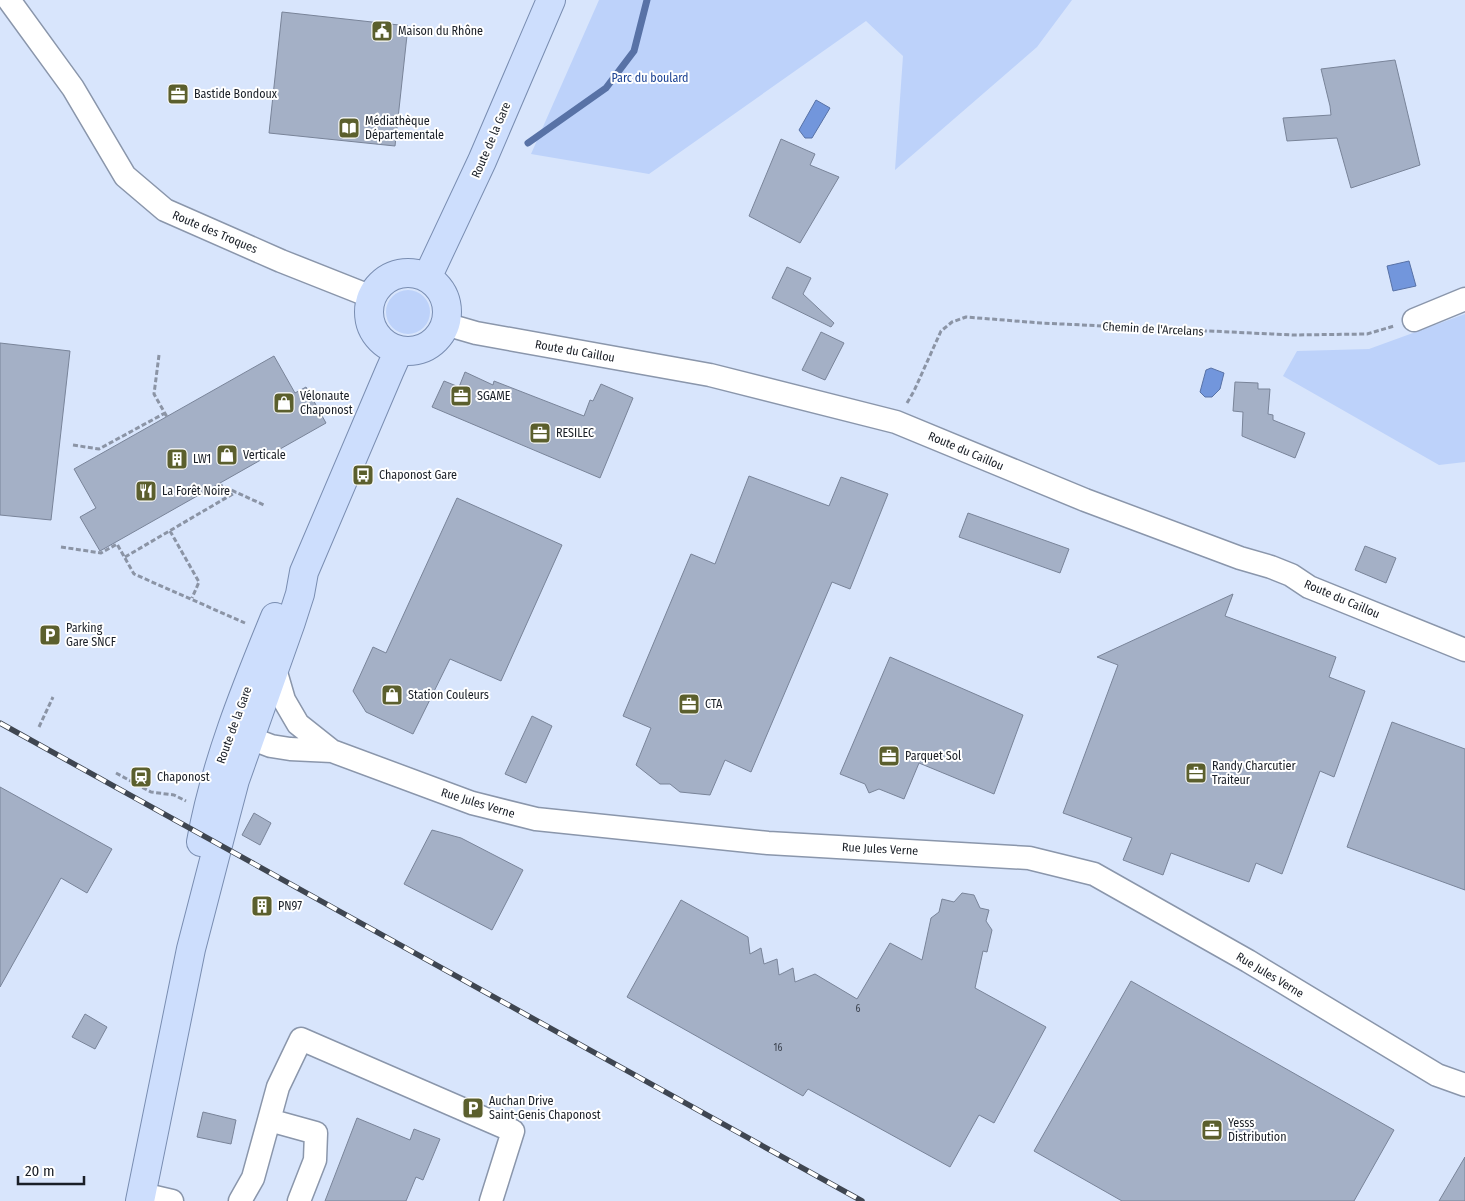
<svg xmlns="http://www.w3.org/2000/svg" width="1465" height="1201" font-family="'Fira Sans Condensed',sans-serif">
<rect width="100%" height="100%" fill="#d8e5fc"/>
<path fill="#bdd2fa" d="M599,0H1072L1037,47L895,170L903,56L866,21L649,174L531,154Z
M386 312a22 22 0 1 1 44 0a22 22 0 1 1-44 0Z
M1465,314V462L1439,465L1283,376L1297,351L1369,349Z"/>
<path fill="#7296dc" stroke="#5872a6" d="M816,100L830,108L812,138H805L799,130Z
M1409,261L1416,286L1393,291L1387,266Z
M1211,368L1224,373L1220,389L1212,397H1205L1200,392L1206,370Z"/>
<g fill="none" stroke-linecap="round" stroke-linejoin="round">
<path stroke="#5872a6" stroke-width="7" d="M528,143L606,88L634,51L647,0"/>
</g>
<path fill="#a4b0c6" stroke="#798499" d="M282,12L408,26L395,146L269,133Z
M1395,60L1420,165L1351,188L1337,138L1287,141L1283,118L1331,115L1330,106L1321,69Z
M781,139L815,154L810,165L839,177L800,243L749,216Z
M787,267L811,278L803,294L834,323L831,327L772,298Z
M821,332L844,343L825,380L802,370Z
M0,343L70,351L51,520L0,515Z
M274,356L295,393L306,387L326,423L100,551L80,517L96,508L74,469Z
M465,372L493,385L494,381L584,416L590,400L593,401L601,384L633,398L600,478L432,407L444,381L459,387Z
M1235,382L1258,383V389H1270L1268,414L1273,415V420L1305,433L1295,458L1242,436L1243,412L1233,411Z
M749,476L829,506L841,477L888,494L850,589L832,582L751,772L725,760L710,795L680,792L670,784H660L636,765L651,728L623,716L691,554L715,564Z
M457,498L562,545L501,681L450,659L413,734L366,712L353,691L373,647L386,653Z
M968,513L1069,549L1060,573L959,537Z
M1365,546L1396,558L1386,583L1355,570Z
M1233,594L1225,616L1336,657L1329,677L1365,691L1334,777L1320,771L1282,874L1256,863L1249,882L1171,853L1163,875L1123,860L1132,838L1063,813L1118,665L1097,657Z
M890,657L1023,715L994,794L919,763L904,799L879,789L869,793L865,784L840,774Z
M532,716L552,726L526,783L505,774Z
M1392,722L1465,749V890L1347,847Z
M0,787L112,849L87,893L61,878L0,987Z
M254,813L271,823L260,845L242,835Z
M432,830L461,838L523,870L492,930L404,884Z
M962,893L974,895L980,908L989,910L986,921L992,930L987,952L983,951L975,988L1046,1027L994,1123L979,1115L950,1167L808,1089L803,1096L627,997L681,900L748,937L750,954L761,948L764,964L777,959L779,975L793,968L795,982L815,974L857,999L890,943L922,960L931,918L939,912L942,899L954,902Z
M1131,981L1394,1130L1354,1201H1122L1034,1151Z
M85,1014L107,1027L95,1049L72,1037Z
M203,1112L236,1120L231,1144L197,1137Z
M357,1118L410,1140L414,1129L440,1139L423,1180L416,1177L406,1201H325Z
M1465,1157V1201H1439Z"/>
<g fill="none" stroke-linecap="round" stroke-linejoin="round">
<g stroke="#8a96ab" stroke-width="25">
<path id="minor" d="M9,0L73,88L125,176L165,210L281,261L372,297
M1414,320L1465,299
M445,324L476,333L710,375L896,422L1085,500L1240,558L1271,567L1291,575L1309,587L1465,650
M275,669L284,700L298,724L332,751
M250,738L271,746L290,749L332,751L472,803L536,819L768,843L1029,858L1094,874L1248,961L1437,1075L1465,1085
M269,1120L278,1087L301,1039L513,1131L491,1201
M142,1194L172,1201
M240,1201L253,1178L269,1120L316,1133L315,1160L299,1201"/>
</g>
<g stroke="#798db1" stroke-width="30">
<path id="major" d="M369 312a39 39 0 1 1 78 0a39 39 0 1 1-78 0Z
M427,278L482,161L551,0
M201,842C215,764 245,690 275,617
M140,1201L191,949L226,814L235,780L291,622L300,594L304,572L390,370L399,350"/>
</g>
<path stroke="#8b94a5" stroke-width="3" stroke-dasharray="5 2.5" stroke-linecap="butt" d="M159,355L154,394L167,417
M907,403L914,391L941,331L952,322L966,317L1041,323L1293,335L1367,334L1394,326
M73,445L99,449L165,413
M218,484L264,505
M170,531L199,582L192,598
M61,547L101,553L117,544L134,574L245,623
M125,557L236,492
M39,727L53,697
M116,773L151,792L174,795L186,801"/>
<use href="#minor" stroke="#fff" stroke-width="22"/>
<use href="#major" stroke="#cddefd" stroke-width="28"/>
<g stroke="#3f4651" stroke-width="5.5">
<path id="rail" d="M0,723L862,1201"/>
</g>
<use href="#rail" stroke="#fff" stroke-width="4" stroke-dasharray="11" stroke-linecap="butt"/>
</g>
<defs>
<g id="civic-square" transform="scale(1.125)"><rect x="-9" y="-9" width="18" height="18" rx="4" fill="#5b5f2d" stroke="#fff"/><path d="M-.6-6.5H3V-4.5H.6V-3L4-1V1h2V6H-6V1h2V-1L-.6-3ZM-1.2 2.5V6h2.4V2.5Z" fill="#fff"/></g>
<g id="office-square" transform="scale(1.125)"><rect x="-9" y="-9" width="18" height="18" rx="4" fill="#5b5f2d" stroke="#fff"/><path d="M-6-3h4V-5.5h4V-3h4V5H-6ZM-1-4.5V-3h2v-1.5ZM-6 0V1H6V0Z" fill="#fff"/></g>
<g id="library-square" transform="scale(1.125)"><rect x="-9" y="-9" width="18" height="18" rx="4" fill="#5b5f2d" stroke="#fff"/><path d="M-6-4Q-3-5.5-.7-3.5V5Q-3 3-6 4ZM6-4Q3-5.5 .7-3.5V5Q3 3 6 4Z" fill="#fff"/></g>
<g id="shop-square" transform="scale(1.125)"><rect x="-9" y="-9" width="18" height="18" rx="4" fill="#5b5f2d" stroke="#fff"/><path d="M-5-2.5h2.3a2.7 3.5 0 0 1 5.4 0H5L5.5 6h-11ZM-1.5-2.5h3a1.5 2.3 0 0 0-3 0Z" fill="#fff"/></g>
<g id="building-square" transform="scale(1.125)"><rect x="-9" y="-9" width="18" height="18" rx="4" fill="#5b5f2d" stroke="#fff"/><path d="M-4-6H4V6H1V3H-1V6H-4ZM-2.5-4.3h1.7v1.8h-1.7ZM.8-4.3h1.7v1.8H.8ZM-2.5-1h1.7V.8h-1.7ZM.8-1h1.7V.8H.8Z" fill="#fff"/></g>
<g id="bus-square" transform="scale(1.125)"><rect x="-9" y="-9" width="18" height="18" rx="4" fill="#5b5f2d" stroke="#fff"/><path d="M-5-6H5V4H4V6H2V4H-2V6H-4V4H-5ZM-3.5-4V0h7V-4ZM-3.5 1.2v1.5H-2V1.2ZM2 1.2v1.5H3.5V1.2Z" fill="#fff"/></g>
<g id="restaurant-square" transform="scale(1.125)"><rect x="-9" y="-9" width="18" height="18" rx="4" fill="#5b5f2d" stroke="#fff"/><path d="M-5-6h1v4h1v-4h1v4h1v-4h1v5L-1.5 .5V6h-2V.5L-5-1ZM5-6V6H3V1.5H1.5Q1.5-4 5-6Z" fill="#fff"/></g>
<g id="parking-square" transform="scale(1.125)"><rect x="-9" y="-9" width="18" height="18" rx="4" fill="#5b5f2d" stroke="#fff"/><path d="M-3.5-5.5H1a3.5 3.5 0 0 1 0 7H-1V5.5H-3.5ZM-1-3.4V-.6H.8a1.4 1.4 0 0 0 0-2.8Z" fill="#fff"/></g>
<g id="station-square" transform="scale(1.125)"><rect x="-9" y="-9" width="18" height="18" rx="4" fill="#5b5f2d" stroke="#fff"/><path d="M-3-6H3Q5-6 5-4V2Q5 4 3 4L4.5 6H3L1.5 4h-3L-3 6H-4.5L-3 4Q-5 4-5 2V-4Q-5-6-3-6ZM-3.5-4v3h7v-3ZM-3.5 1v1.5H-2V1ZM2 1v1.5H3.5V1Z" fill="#fff"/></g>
</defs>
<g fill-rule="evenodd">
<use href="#civic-square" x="382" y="31"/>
<use href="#office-square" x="178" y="94"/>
<use href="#library-square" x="349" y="128"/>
<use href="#office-square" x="461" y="396"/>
<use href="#shop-square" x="284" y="403"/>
<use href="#office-square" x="540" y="433"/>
<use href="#shop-square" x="227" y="455"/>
<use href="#building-square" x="177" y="459"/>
<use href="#bus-square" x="363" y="475"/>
<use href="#restaurant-square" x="146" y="491"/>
<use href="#parking-square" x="50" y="635"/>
<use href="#shop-square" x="392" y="695"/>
<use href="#office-square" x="689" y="704"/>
<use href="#office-square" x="889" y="756"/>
<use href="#office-square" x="1196" y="773"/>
<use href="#station-square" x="141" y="777"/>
<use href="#building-square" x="262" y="906"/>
<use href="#parking-square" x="473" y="1108"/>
<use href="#office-square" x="1212" y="1130"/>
</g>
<g text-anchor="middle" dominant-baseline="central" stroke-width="4" stroke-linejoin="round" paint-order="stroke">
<g font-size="10" fill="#3c434f">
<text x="858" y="1009">6</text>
<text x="778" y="1048">16</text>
</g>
<g font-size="12" fill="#1a1f27" stroke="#fff" text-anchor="start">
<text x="398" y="31">Maison du Rhône</text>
<text x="194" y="94">Bastide Bondoux</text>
<text x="365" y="121">Médiathèque<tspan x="365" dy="14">Départementale</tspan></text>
<text x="300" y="396">Vélonaute<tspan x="300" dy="14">Chaponost</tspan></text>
<text x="477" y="396">SGAME</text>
<text x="556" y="433">RESILEC</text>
<text x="243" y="455">Verticale</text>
<text x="193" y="459">LW1</text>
<text x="379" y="475">Chaponost Gare</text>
<text x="162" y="491">La Forêt Noire</text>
<text x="66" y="628">Parking<tspan x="66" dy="14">Gare SNCF</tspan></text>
<text x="408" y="695">Station Couleurs</text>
<text x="705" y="704">CTA</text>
<text x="905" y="756">Parquet Sol</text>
<text x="1212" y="766">Randy Charcutier<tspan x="1212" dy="14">Traiteur</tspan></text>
<text x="157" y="777">Chaponost</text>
<text x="278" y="906">PN97</text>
<text x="489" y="1101">Auchan Drive<tspan x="489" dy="14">Saint-Genis Chaponost</tspan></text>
<text x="1228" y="1123">Yesss<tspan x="1228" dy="14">Distribution</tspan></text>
</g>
<g font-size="12" fill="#1b4293" stroke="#fff">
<text x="650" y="78">Parc du boulard</text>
</g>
<g font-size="12" fill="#1a1f27" stroke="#fff">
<text transform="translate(491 140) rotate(-67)">Route de la Gare</text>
<text transform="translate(215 232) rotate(23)">Route des Troques</text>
<text transform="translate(1153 329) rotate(3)">Chemin de l'Arcelans</text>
<text transform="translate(575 351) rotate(10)">Route du Caillou</text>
<text transform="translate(966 451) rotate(23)">Route du Caillou</text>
<text transform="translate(1342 599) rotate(23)">Route du Caillou</text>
<text transform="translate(234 725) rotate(-70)">Route de la Gare</text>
<text transform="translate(478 803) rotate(17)">Rue Jules Verne</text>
<text transform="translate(880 849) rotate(3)">Rue Jules Verne</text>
<text transform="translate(1270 975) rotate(31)">Rue Jules Verne</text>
</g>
</g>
<path d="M18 1176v8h66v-8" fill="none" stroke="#1a1f27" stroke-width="2.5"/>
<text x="25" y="1176" font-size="15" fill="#1a1f27" stroke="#ffffff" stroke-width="4" paint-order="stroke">20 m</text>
</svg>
